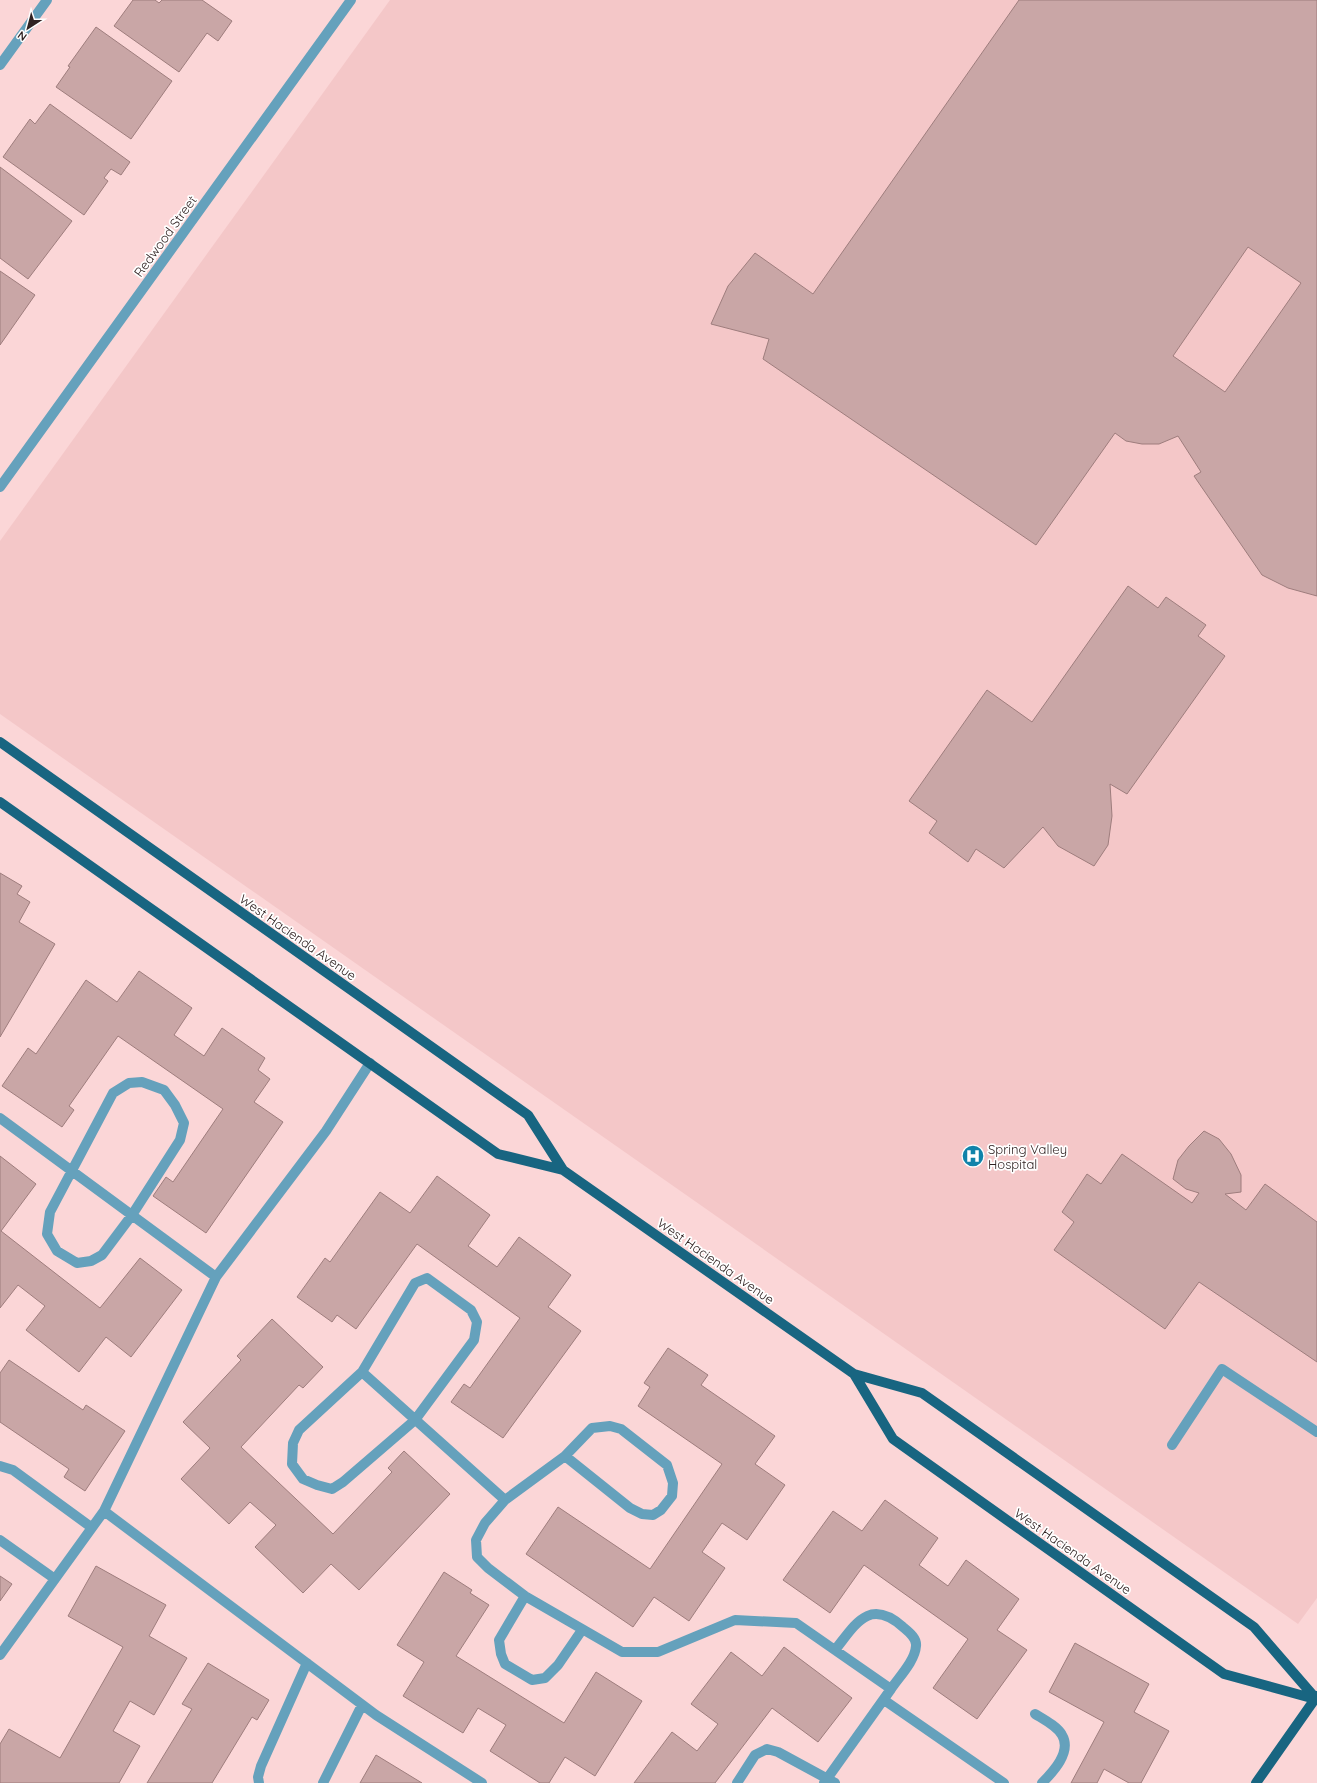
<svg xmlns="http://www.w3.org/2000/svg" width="1317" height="1783" font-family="Quicksand,sans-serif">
<rect width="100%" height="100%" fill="#fbd6d7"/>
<path fill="#f4c7c8" d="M390,0H1317V1598L1298,1624L0,714V541Z"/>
<path fill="#c9a6a6" stroke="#9e7d7d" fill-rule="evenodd" d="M133,0H155L159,3L162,0H202L232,21L218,41L207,33L179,72L114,26Z
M1019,0H1317V596L1288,588L1262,575L1194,476L1201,472L1178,436L1159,444H1142L1126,441L1115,433L1036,545L763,359L769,339L711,324L728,286L755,253L813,294ZM1248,247L1301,283L1225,392L1173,356Z
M96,27L172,81L131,139L56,87L70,67L68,66Z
M50,104L130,162L121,175L111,169L104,178L108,181L84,215L3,157L30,119L35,124Z
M0,167L72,221L28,279L0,258Z
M0,271L35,295L0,345Z
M1128,586L1158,608L1166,597L1206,625L1198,636L1225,656L1127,794L1110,784L1112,816L1108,845L1094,866L1058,846L1043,827L1004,868L976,849L968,862L929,833L937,821L909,801L987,690L1032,722Z
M0,873L22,886L17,894L30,902L19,922L55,944L0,1037Z
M139,971L192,1008L174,1035L204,1056L222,1028L265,1058L258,1070L270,1079L254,1102L283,1122L206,1233L153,1196L166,1177L173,1182L223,1109L118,1036L69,1106L74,1110L62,1127L2,1086L28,1048L36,1054L86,980L117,1002Z
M1204,1131L1219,1139L1231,1154L1241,1175V1192L1225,1194L1246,1210L1265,1184L1317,1222V1362L1199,1282L1165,1329L1054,1250L1074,1222L1062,1212L1087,1174L1101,1184L1122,1154L1192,1203L1199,1193L1186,1189L1173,1179L1178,1160L1189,1146Z
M0,1156L36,1184L1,1231L100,1308L140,1258L182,1290L131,1357L106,1337L79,1372L26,1330L45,1306L18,1285L0,1308Z
M437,1176L490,1215L468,1246L497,1267L519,1237L571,1275L548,1307L581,1331L503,1438L451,1402L464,1384L470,1388L520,1318L417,1244L356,1329L337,1315L332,1322L297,1297L325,1258L330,1262L380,1192L410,1213Z
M272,1319L323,1367L303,1388L299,1385L241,1447L333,1534L392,1472L388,1468L404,1451L450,1494L359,1590L331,1564L303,1593L255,1547L276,1525L250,1502L229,1524L181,1479L210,1448L183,1422L241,1360L237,1356Z
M668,1348L708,1375L701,1385L775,1436L755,1464L785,1485L747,1540L722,1523L702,1552L725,1568L689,1621L654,1597L633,1627L526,1554L558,1507L650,1569L722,1464L638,1406L650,1387L644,1383Z
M9,1360L83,1410L86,1405L125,1431L85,1491L64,1477L69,1469L0,1422V1373Z
M885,1500L938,1538L919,1565L948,1586L966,1560L1019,1599L997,1630L1027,1650L977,1719L933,1688L968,1639L864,1565L830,1613L783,1580L833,1511L862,1531Z
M96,1566L166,1605L149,1636L187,1658L154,1715L130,1701L113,1731L140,1746L119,1783H0V1744L9,1729L60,1758L123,1647L68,1616Z
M444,1572L472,1590L470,1593L489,1605L456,1656L564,1723L596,1672L642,1701L595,1776L565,1757L549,1783H540L490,1751L506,1725L478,1708L463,1733L403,1696L424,1662L397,1645Z
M0,1576L12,1584L0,1601Z
M1075,1643L1149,1684L1134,1712L1169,1731L1141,1783H1129L1104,1769L1097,1783H1071L1104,1722L1049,1692Z
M784,1647L852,1698L818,1742L772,1708L715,1783H634L672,1732L697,1751L718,1724L691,1704L731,1652L762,1676Z
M208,1663L269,1700L257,1720L252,1717L212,1783H147L192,1709L182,1704Z
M376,1755L422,1783H360Z"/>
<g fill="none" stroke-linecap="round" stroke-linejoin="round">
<path stroke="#65a1bc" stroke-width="10" d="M0,65L47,0
M0,487L351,0
M142,1082L164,1090L175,1105L184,1123L180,1140L132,1215L102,1255L91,1261L77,1263L57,1251L47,1234L50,1212L113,1093L129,1083Z
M0,1118L216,1277
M362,1372L299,1430L293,1443L292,1464L303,1479L317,1485L332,1489L343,1482L415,1420L474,1340L477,1322L471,1310L427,1278L415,1283L362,1372L505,1500L485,1523L476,1540L477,1557L488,1568L525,1596L622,1652H658L735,1620L796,1623L891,1689L824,1783
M1172,1445L1222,1369L1317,1432
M0,1466L13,1470L91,1527
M505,1500L565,1456L630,1508L642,1514L653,1515L661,1510L672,1496L673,1483L667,1465L621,1429L610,1426L592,1428L565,1456
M104,1511L376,1715L482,1783
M0,1540L55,1579
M525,1596L499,1640L501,1654L505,1664L532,1680L545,1678L558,1665L582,1630
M835,1650C855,1625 869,1597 903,1627C909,1632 917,1638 916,1646C915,1661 899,1677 891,1689
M0,1655L104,1511L216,1277L326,1131L370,1063
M884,1700L1004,1783
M1035,1714C1043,1719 1057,1726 1062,1735C1072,1752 1053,1772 1042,1783
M259,1783L258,1777L261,1766L307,1663
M323,1783L362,1705
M737,1783L755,1755L767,1749L778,1752L835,1783"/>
<path stroke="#186581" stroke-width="10" d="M0,742L528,1115L563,1170
M0,802L498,1154L563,1170L854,1374L922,1393L1254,1627L1317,1700
M854,1374L893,1439L1028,1535L1224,1674L1315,1699
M1256,1783L1317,1696"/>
</g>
<defs>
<g id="hospital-disc" transform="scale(1.15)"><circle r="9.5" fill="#1183aa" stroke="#fff"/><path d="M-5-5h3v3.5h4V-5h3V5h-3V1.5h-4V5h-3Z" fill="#fff"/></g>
</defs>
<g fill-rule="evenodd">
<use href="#hospital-disc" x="973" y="1156"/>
</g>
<g text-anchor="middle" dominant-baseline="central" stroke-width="3.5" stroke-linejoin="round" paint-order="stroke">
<g font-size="13" fill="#302222" stroke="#fff">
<text transform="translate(165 236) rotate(-54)">Redwood Street</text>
<text transform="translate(298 937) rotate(35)">West Hacienda Avenue</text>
<text transform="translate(716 1261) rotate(35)">West Hacienda Avenue</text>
<text transform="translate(1073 1551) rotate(35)">West Hacienda Avenue</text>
</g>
<g font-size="13" fill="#302222" stroke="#fff" text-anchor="start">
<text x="988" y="1149">Spring Valley<tspan x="988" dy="15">Hospital</tspan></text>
</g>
</g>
<g transform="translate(28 28) rotate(216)" stroke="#ffffff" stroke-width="3" paint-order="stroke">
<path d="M0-3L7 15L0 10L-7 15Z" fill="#302222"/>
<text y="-6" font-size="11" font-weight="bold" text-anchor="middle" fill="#302222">N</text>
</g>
</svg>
